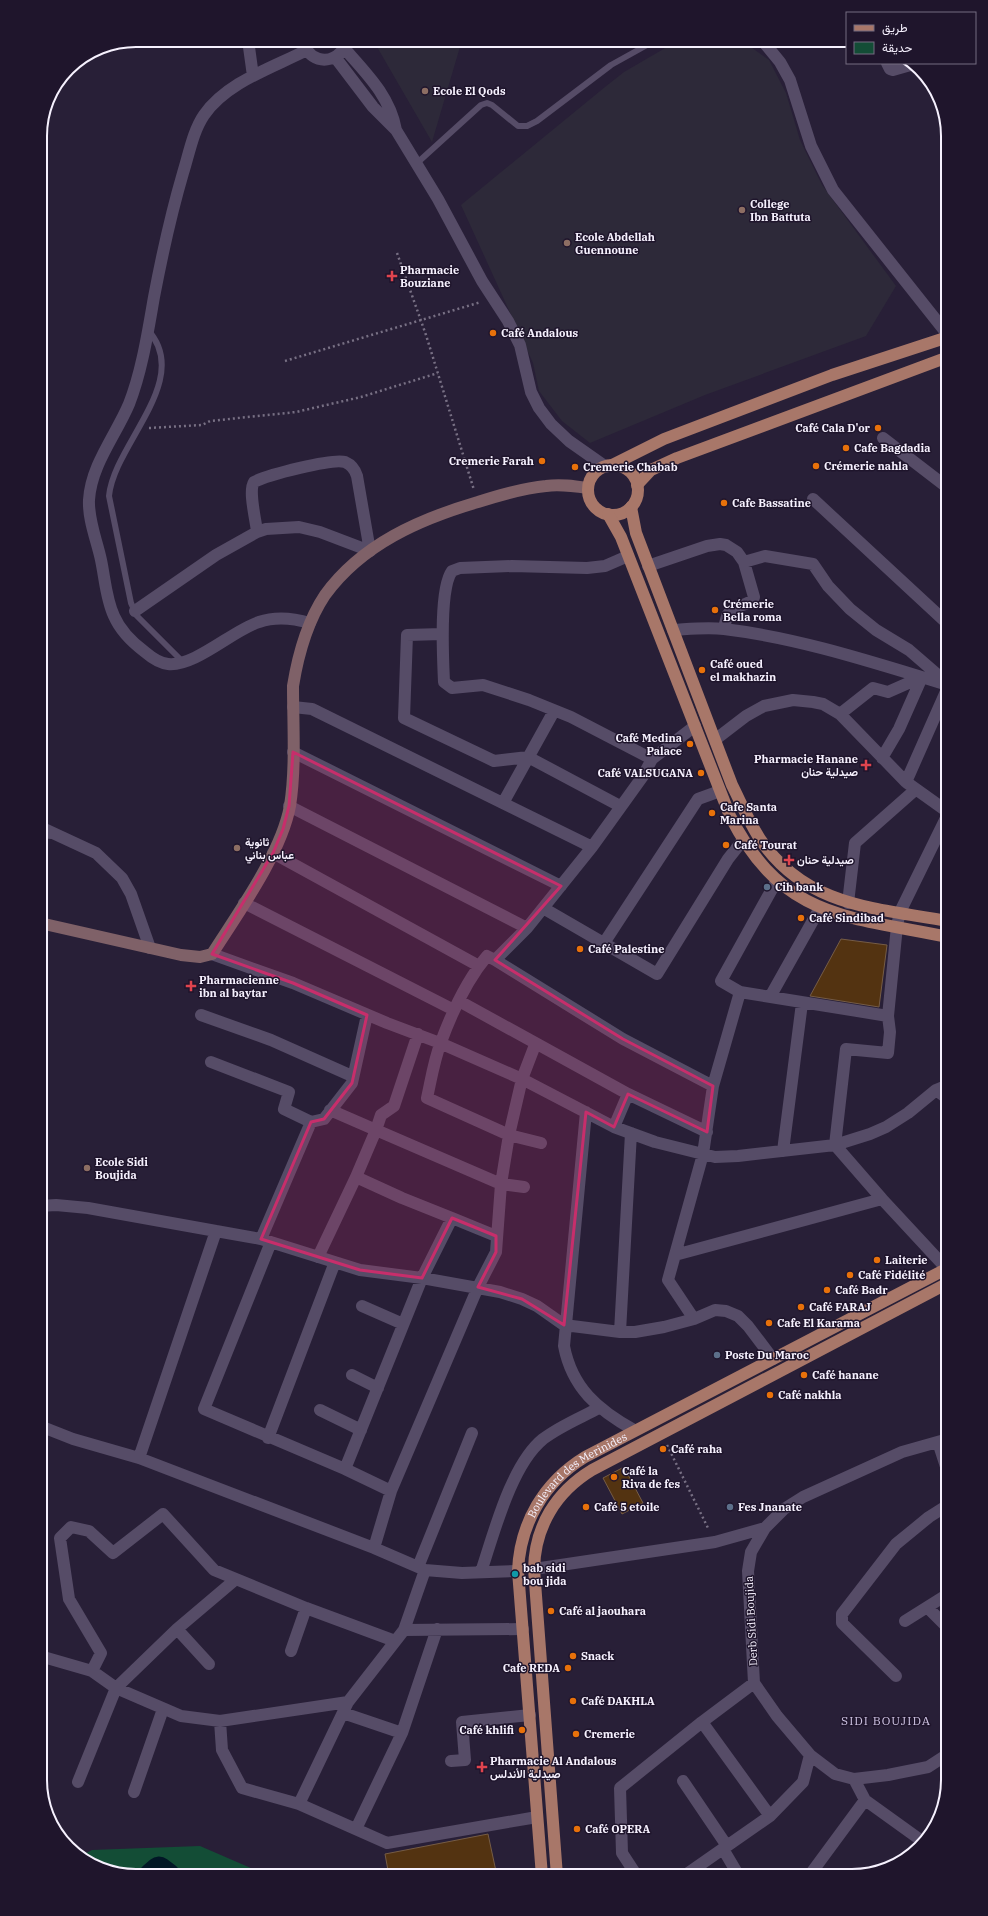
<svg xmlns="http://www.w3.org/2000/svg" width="988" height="1916" font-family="'IBM Plex Serif',Vazirmatn,serif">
<rect width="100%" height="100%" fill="#281f37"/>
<path fill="#2d2939" d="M373,40H462L432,142Z
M679,40H741L769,60L786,93L800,140L822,185L896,286L866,336L705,395L590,443L562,421L539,391L533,363L461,205L605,87L624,72Z"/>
<path fill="#134d36" d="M200,1846L269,1876H130L83,1860L80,1856L92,1850Z"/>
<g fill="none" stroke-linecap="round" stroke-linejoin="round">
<path stroke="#011626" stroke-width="27" d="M152,1876L159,1870L167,1876"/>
</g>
<path fill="#533311" stroke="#755c46" d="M841,939L887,945L879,1007L810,996Z
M624,1467L643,1503L622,1514L603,1478Z
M488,1834L497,1876H389L385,1854Z"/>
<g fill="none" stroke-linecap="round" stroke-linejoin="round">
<path stroke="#787084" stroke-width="2.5" stroke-dasharray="2 3" stroke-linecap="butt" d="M397,253L426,335L474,490
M285,361L481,302
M149,428L202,425L210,421L296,412L361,397L438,373
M667,1445L709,1530"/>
<path stroke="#564c67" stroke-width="6" d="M416,164L481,105L487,103L492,105L518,126H527L537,121L611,65L656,40
M148,330C193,380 114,444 109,496L131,603L137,616L183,662
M40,835L52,836"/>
<path stroke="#564c67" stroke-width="12" d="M248,40L253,76
M304,40C306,60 328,66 341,52
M762,40L780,62L790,80L811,146L833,190L948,335
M344,48C366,73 390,96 396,130
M307,50C272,68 227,82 204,115C193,131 189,154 183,173C171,214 162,255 154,297C148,331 142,371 129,404C116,435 91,465 89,500C88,520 97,541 101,560C105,579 106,599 114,616C120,630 133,643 145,652C152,658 159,663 168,664C195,667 233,630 259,622C276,616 293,618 310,623
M335,57L373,107L396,130L438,199L482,281L508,321L520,345L531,392L539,408L551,424L569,441L606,467
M887,63L890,69L893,70L914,64
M883,438L948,488
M813,499L948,624
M628,556L605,566L587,568L512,566L460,568L452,571C439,589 443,658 444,682L452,688L483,685L529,700L571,717L652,759
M744,562L765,556L813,564L828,586L850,609L876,630L909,650L946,682
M648,566L707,546L720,544L726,545L737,552L744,562L754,597C749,608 734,603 728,614C726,618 725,624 724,629
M135,611L216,555L257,532L266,529L299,527L320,532L370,551L357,476C355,469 352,465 345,462C333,458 267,475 254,482C248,491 256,520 257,532
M673,630C690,629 707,627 724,629C800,638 875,663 948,685
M442,634L407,635L404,718L494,761L528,757L620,806
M293,707L312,709L592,847
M840,714L873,688L888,692L922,677
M716,739L746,716L764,706L793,700L813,702L823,704L840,714L906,782L948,812
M293,752L561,886
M882,758L899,729L922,677
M906,782L948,687
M503,803L554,711
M289,806L527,928
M40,827L96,853L122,878L131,894L150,948
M273,853L479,966
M244,903L454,1010
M848,903L855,843L915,790
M543,908L657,974L728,859L743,840
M604,943L698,799L720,791
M212,954L293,983L387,1023L440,1043L522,1079L614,1127L655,1142L715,1157L738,1156L835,1145L870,1134L886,1127L908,1113L936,1090L948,1085
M495,960L623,1039L713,1086
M740,992L721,981L777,880
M770,997L820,908
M459,1001L628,1094L707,1132
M201,1015L271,1040L352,1076
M211,1062L289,1092L284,1109L311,1122
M936,1090L948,1099
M330,1110L376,1130L381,1115L394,1106L418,1034
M586,1112L564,1346C572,1388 598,1410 634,1430
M614,1127L628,1094
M541,1143L509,1135L427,1098C431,1080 434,1060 441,1042C452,1012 467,980 487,956L495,960L527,928L592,847L643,776L652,759L695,726
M783,1151L802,1003
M882,1199L835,1145L846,1049L888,1053L890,1032L888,1016
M40,1206L56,1205L88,1208L216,1231L139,1458
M452,1218L496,1236
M216,1231L261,1239L360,1270L422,1278L500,1292L522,1299L537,1306L564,1325L620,1332H635L664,1327L694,1319L715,1310L726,1311L738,1316L748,1326L773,1359
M261,1239L311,1122L324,1119L352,1083L367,1015
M271,1242L204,1409L345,1469L391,1491
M675,1255L882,1199L947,1269
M318,1257L356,1177
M362,1306L403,1324
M694,1319L668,1280L703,1154L713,1086L740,992L888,1016L897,926L900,912L948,814
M620,1332L631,1133
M352,1375L378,1388
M320,1410L361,1430
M40,1426L73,1439L139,1458L374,1548L425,1570L462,1573L518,1571
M268,1438L335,1262
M938,1442L948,1473
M345,1469L422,1278L452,1218L402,1198L356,1177L376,1130L501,1184L524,1187
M374,1548L391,1491L478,1287L496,1252L501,1184L509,1135L522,1079L535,1045
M418,1567L472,1433
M534,1569L715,1542L765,1528
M481,1572C494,1533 511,1465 543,1439C560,1426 580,1418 599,1408
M928,1608L948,1628
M905,1621L948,1594
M177,1629L209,1664
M404,1630L523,1629
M291,1651L306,1608
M40,1656L92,1671L116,1688L181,1716L220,1721L348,1702L404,1630L425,1570
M92,1671L101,1653L69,1599L60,1538L71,1527L89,1531L113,1553L163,1514L214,1570L306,1608L395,1641
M896,1676L842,1623V1614L896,1544L929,1517L948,1505
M343,1713L402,1733
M220,1721L222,1750L242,1788L299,1804L387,1843L537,1817
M702,1722L770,1816
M948,1754L928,1767L888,1775L854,1779L835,1774L810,1755L777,1716L754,1683L748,1571L751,1552L765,1528L784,1509L803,1497L902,1452L948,1439
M451,1761L465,1760L462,1722L530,1715
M683,1781L727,1846
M78,1782L116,1688L177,1629L236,1579
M134,1792L163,1709
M865,1800L922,1841
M299,1804L348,1702
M356,1829L402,1733L437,1629
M723,1849L739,1876
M637,1876L622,1853L620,1788L702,1722L754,1683
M684,1876L770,1816L803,1782L810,1755
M809,1876L865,1800L854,1779"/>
<path stroke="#7f6168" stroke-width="12" d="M40,923L181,955L200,957L212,954C238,913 281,854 290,806C296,767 293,726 293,686C298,655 307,622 325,595C362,544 420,519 478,502C500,495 523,488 546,486C560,484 574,486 588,488"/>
<g stroke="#a87769" stroke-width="12">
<circle cx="613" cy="490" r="25"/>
<path d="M610,466L664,439L832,375L948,337"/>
<path d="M637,485L651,470L677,458L948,357"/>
<path d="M631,507L636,533L732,785C741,803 749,822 760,839C806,907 875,908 948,921"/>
<path d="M608,514L621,537L730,816C783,919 846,916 948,937"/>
<path id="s1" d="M542,1876L518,1571C520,1523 544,1482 585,1457L948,1268"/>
<path d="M557,1876L534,1569C535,1526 556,1492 592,1470L948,1283"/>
</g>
</g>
<path fill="#c72e6b" fill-opacity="0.2" stroke="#c72e6b" stroke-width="3" stroke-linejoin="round" d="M293,752L561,886L495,960L623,1039L713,1086L707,1132L628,1094L614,1127L586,1112L564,1325L522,1299L478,1287L496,1252V1236L452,1218L422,1278L360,1270L261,1239L311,1122L324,1119L352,1083L367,1015L293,983L212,954L273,853L283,829L289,806Z"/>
<g fill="#8d6e63" stroke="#1f152c" stroke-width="1.5">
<circle cx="425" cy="91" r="4"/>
<circle cx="742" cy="210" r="4"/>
<circle cx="567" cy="243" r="4"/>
<circle cx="237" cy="848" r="4"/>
<circle cx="87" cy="1168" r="4"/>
</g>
<g fill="#e0444e" stroke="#1f152c" stroke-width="1.5">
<path d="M390 270h4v4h4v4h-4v4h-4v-4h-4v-4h4z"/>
<path d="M864 759h4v4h4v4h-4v4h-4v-4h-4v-4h4z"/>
<path d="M787 854h4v4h4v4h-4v4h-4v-4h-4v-4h4z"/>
<path d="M189 980h4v4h4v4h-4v4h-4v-4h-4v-4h4z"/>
<path d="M480 1761h4v4h4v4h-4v4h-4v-4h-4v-4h4z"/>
</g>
<g fill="#e8710a" stroke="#1f152c" stroke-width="1.5">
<circle cx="493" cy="333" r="4"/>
<circle cx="878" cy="428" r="4"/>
<circle cx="846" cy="448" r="4"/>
<circle cx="542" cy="461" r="4"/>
<circle cx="816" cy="466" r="4"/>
<circle cx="575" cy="467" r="4"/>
<circle cx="724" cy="503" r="4"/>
<circle cx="715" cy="610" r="4"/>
<circle cx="702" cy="670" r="4"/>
<circle cx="690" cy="744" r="4"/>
<circle cx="701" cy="773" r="4"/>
<circle cx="712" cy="813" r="4"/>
<circle cx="726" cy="845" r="4"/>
<circle cx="801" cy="918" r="4"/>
<circle cx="580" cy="949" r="4"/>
<circle cx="877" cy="1260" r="4"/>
<circle cx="850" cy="1275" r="4"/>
<circle cx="827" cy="1290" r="4"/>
<circle cx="801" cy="1307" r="4"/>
<circle cx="769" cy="1323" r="4"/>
<circle cx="804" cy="1375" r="4"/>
<circle cx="770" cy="1395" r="4"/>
<circle cx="663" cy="1449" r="4"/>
<circle cx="614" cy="1477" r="4"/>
<circle cx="586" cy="1507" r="4"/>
<circle cx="551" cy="1611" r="4"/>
<circle cx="573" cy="1656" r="4"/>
<circle cx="568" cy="1668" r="4"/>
<circle cx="573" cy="1701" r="4"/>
<circle cx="522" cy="1730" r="4"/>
<circle cx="576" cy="1734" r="4"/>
<circle cx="577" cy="1829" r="4"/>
</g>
<g fill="#5c6f8a" stroke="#1f152c" stroke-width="1.5">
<circle cx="767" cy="887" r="4"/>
<circle cx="717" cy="1355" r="4"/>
<circle cx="730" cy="1507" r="4"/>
</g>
<circle fill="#0f9aa8" stroke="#1f152c" stroke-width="1.5" cx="515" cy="1574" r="4"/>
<g text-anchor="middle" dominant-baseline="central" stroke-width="3" stroke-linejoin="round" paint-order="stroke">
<g font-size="11" font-weight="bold" fill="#f6f1fe" stroke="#1f152c" text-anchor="start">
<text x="433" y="91">Ecole El Qods</text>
<text x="750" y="204">College<tspan x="750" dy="13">Ibn Battuta</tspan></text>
<text x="575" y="237">Ecole Abdellah<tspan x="575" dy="13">Guennoune</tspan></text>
<text x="400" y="270">Pharmacie<tspan x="400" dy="13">Bouziane</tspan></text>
<text x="501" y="333">Café Andalous</text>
<text x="870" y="428" text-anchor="end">Café Cala D'or</text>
<text x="854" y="448">Cafe Bagdadia</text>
<text x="534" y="461" text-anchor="end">Cremerie Farah</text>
<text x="824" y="466">Crémerie nahla</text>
<text x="583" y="467">Cremerie Chabab</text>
<text x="732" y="503">Cafe Bassatine</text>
<text x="723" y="604">Crémerie<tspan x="723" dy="13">Bella roma</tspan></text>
<text x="710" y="664">Café oued<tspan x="710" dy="13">el makhazin</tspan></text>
<text x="682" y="738" text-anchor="end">Café Medina<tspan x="682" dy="13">Palace</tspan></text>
<text x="858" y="759" text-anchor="end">Pharmacie Hanane<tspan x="858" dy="13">صيدلية حنان</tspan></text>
<text x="693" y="773" text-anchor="end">Café VALSUGANA</text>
<text x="720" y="807">Cafe Santa<tspan x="720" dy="13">Marina</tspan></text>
<text x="245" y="842">ثانوية<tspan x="245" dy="13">عباس بناني</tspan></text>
<text x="734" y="845">Café Tourat</text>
<text x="797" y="860">صيدلية حنان</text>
<text x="775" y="887">Cih bank</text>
<text x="809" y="918">Café Sindibad</text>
<text x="588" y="949">Café Palestine</text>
<text x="199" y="980">Pharmacienne<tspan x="199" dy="13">ibn al baytar</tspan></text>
<text x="95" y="1162">Ecole Sidi<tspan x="95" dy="13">Boujida</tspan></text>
<text x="885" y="1260">Laiterie</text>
<text x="858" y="1275">Café Fidélité</text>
<text x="835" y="1290">Café Badr</text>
<text x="809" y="1307">Café FARAJ</text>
<text x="777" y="1323">Cafe El Karama</text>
<text x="725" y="1355">Poste Du Maroc</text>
<text x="812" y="1375">Café hanane</text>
<text x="778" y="1395">Café nakhla</text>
<text x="671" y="1449">Café raha</text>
<text x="622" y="1471">Café la<tspan x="622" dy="13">Riva de fes</tspan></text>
<text x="594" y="1507">Café 5 etoile</text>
<text x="738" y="1507">Fes Jnanate</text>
<text x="523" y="1568">bab sidi<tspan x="523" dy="13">bou jida</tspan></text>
<text x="559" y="1611">Café al jaouhara</text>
<text x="581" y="1656">Snack</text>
<text x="560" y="1668" text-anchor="end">Cafe REDA</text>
<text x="581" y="1701">Café DAKHLA</text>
<text x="514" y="1730" text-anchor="end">Café khlifi</text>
<text x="584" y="1734">Cremerie</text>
<text x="490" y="1761">Pharmacie Al Andalous<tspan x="490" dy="13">صيدلية الأندلس</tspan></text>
<text x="585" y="1829">Café OPERA</text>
</g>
<g font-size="11" fill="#f6f1fe" stroke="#1f152c">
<text stroke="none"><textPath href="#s1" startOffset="426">Boulevard des Merinides</textPath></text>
<text transform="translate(751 1621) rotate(-93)">Derb Sidi Boujida</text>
</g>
<g font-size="12" letter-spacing="1" fill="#cec3e2" stroke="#1f152c">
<text x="886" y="1720">SIDI BOUJIDA</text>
</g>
</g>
<path d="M0 0H988V1916H0ZM136 47H852A89 89 0 0 1 941 136V1780A89 89 0 0 1 852 1869H136A89 89 0 0 1 47 1780V136A89 89 0 0 1 136 47Z" fill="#1f152c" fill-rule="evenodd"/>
<path fill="none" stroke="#f6f1fe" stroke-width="2" d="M136 47H852A89 89 0 0 1 941 136V1780A89 89 0 0 1 852 1869H136A89 89 0 0 1 47 1780V136A89 89 0 0 1 136 47Z"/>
<rect x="846" y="12" width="130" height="52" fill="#1f152c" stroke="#756d80"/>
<rect x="854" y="25" width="20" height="6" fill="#a87769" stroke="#756d80"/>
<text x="882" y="32" font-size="12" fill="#f6f1fe">طريق</text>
<rect x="854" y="42" width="20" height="12" fill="#134d36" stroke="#756d80"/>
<text x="882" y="52" font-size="12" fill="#f6f1fe">حديقة</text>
</svg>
